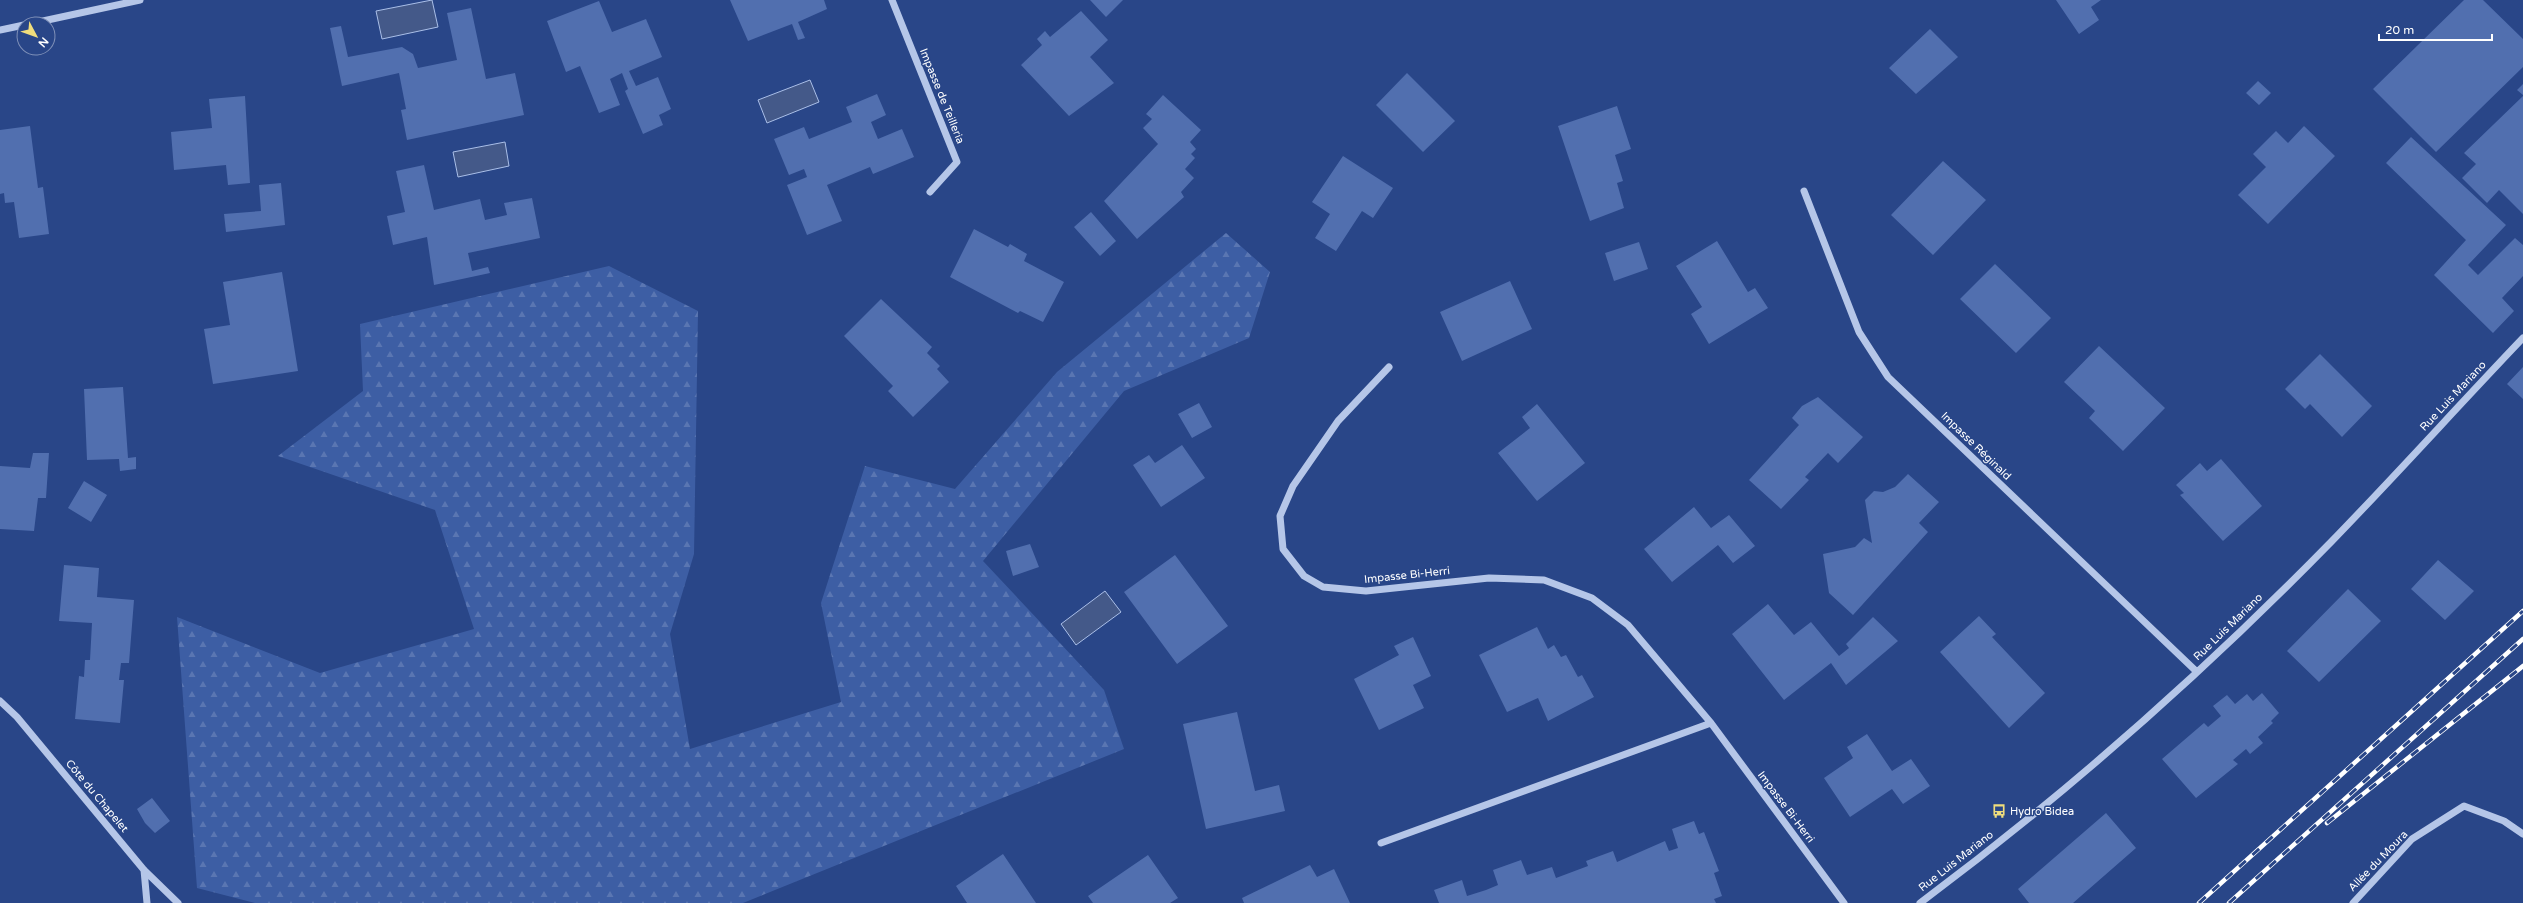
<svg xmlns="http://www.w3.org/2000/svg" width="2523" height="903" font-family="'Varela Round',sans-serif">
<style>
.forest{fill:url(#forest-firs)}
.water{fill:#445989;stroke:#aabfe8}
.building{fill:#516faf}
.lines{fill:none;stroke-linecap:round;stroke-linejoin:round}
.minor{stroke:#b5c6e8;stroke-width:7}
.rail-casing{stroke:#fff;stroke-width:4.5}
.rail{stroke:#294688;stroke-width:3;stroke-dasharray:9;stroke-linecap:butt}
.labels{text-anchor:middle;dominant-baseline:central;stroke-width:3;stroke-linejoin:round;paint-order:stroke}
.street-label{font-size:11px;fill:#fff;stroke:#294688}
.poi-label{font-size:11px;fill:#fff;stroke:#294688;text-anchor:start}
</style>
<defs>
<pattern id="forest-firs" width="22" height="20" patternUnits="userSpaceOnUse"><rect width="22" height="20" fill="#3d5ea4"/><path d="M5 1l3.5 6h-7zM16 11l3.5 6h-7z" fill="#5a76b2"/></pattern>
</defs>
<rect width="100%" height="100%" fill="#294688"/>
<!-- forest -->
<path class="forest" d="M1226,233L1270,272L1249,338L1124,391L983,561L1104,690L1124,749L743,903H255L197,888L177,617L320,673L474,629L435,510L278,456L363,391L360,324L609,266L698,311L694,554L670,634L690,749L841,702L821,603L865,466L955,489L1057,372Z"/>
<!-- water -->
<path class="water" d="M432,0L438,27L382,39L376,11Z
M810,80L819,102L767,123L758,100Z
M505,142L509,166L458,177L453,152Z
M1105,591L1121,612L1076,645L1061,624Z"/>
<!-- building -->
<path class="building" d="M730,0H824L827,9L798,22L805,38L798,40L792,24L748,41Z
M1090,0H1123L1106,17Z
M2056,0H2101L2091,7L2099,20L2079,34Z
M2464,0H2483L2523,39V67L2436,152L2373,89Z
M599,1L612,32L646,19L662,57L629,71L636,86L658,77L671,109L659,115L663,125L643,134L625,91L628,89L622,73L610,79L620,105L599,113L580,66L566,72L547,21Z
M471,8L486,79L515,73L524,115L407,140L401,110L406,109L399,73L342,86L330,28L341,26L348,57L402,47L413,54L418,68L457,60L447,13Z
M1081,11L1108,40L1090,57L1114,83L1069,116L1021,65L1042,45L1037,39L1045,31L1050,37Z
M1930,29L1958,57L1916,94L1889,68Z
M1407,73L1455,121L1423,152L1376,105Z
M2258,81L2271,93L2259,105L2246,93Z
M2523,84V95L2517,90Z
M877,94L886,115L871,122L878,139L902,129L914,157L873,174L870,167L827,185L842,221L807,235L787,185L807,177L804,169L789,175L774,139L804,127L809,139L852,122L846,107Z
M1163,95L1201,130L1190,142L1196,149L1191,154L1195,158L1185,169L1194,178L1181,192L1184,197L1137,239L1104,201L1158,144L1143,128L1152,119L1146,114Z
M245,96L250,183L228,185L226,165L174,170L171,132L212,128L209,99Z
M2523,96V214L2499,190L2487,203L2462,178L2476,164L2464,153Z
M1617,106L1631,149L1615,155L1623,181L1617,183L1624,208L1590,221L1558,126Z
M30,126L38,188L43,187L49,234L19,238L14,202L5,203L4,193L0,194V130Z
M2304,126L2335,156L2268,224L2238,195L2266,167L2253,154L2276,131L2288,143Z
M2411,137L2506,225L2468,265L2478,275L2515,238L2523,245V276L2502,298L2514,311L2493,333L2434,275L2466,240L2386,163Z
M1343,156L1393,188L1373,218L1362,211L1336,251L1315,238L1330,214L1312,202Z
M1943,161L1986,200L1933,255L1891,215Z
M424,165L434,210L480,199L485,220L507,215L504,203L532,198L540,238L468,253L472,271L488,267L490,273L434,285L427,237L393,245L387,216L405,212L396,171Z
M281,183L285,225L226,232L224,214L261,211L259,185Z
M1091,212L1116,241L1100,256L1074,227Z
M974,229L1008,247L1010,244L1027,254L1024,261L1064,282L1043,322L1020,311L1018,313L950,277Z
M1717,241L1748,292L1755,288L1768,308L1709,344L1691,314L1702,307L1676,266Z
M1639,242L1648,269L1614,281L1605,253Z
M1995,264L2051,318L2016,353L1960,299Z
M282,272L298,371L213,384L204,329L230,325L223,282Z
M1510,281L1532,329L1462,361L1440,312Z
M881,299L932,347L927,353L940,366L937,369L949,382L913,417L888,391L893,386L844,336Z
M2099,346L2165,408L2123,451L2089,418L2095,411L2064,382Z
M2320,354L2372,406L2342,437L2310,404L2305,409L2285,389Z
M2523,367V399L2507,384Z
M123,387L128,458L136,457V469L120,471L119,459L87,460L84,389Z
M1818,397L1863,437L1838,463L1828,453L1805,477L1809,480L1781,509L1749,480L1799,425L1792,418L1802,406Z
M1199,403L1212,427L1192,438L1178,414Z
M1537,404L1585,463L1537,501L1498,453L1530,428L1522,417Z
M1182,445L1205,478L1161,507L1133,465L1149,455L1155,463Z
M33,453H49L46,498H38L34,531L0,529V466L30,468Z
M2221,459L2262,506L2223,541L2180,495L2184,493L2176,485L2200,463L2207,471Z
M1908,474L1939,502L1919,523L1928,532L1853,615L1829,593L1823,554L1855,547L1864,538L1872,543L1865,500L1874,491L1883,492L1895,487Z
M84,481L107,495L91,522L68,508Z
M1694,507L1711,528L1729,515L1755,546L1733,563L1718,545L1672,582L1644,549Z
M1030,544L1039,567L1013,576L1006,551Z
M1175,555L1228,626L1177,664L1124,592Z
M2438,560L2474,591L2445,620L2411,589Z
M64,565L99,568L97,597L134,600L129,663H121L119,680H124L120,723L75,719L79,676L84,677L85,660H90L92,623L59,621Z
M2348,589L2381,621L2319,682L2287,651Z
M1768,604L1794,635L1811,622L1839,656L1849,648L1846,644L1873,617L1898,641L1846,685L1831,663L1784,700L1732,634Z
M1979,616L1996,634L1992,637L2045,693L2009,728L1940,652Z
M1537,627L1548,649L1554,645L1561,657L1566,655L1578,677L1582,675L1594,697L1548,721L1538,698L1507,712L1479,655Z
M1413,637L1431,676L1413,685L1424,708L1379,730L1354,679L1399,655L1394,646Z
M2262,693L2279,713L2271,721L2273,723L2258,737L2263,743L2250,754L2246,749L2233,760L2238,764L2196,798L2162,759L2204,723L2208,727L2221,716L2213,706L2227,695L2235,704L2247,694L2253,701Z
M1237,712L1255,791L1279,785L1285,811L1206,829L1183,724Z
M1867,734L1892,771L1911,759L1930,786L1903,804L1892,789L1850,817L1824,778L1853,758L1847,747Z
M152,798L170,821L155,833L145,823L137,809Z
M2106,813L2136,848L2073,903H2029L2018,889Z
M1694,821L1699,834L1704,832L1719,871L1714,873L1722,896L1714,899L1716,903H1439L1434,890L1462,880L1467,896L1486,890L1498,885L1493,870L1521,860L1527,875L1552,867L1556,878L1588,866L1586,861L1613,851L1617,862L1665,841L1669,851L1678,848L1672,829Z
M1003,854L1036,903H967L956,886Z
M1148,855L1178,898L1170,903H1093L1088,896Z
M1310,865L1317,877L1334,869L1350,903H1244L1242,898Z"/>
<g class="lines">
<!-- minor -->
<path class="minor" d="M892,0L957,162L930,192
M29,24L140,0
M0,30L24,25
M1804,191L1859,332L1888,377L2197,672
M1389,367L1338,421L1293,486L1280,516L1283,549L1304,576L1323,587L1366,591L1489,578L1544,580L1592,598L1628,625L1711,723L1844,903
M0,701L17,717L144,870L178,903
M1381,843L1711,723
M144,870L147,903
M1920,903C2066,794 2205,671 2332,541C2397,474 2459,405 2523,338
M2353,903L2412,839L2464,806L2504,821L2523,834"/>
<defs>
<path id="rail" d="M2327,823L2523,666
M2199,903L2523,611
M2229,903L2523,639"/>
</defs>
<!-- rail casing -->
<use href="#rail" class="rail-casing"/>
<!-- rail -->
<use href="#rail" class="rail"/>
</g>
<!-- icons -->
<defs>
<symbol id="bus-bare" viewBox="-9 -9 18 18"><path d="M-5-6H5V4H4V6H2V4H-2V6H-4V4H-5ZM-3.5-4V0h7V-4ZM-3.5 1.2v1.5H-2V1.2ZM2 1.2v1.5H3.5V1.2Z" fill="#f0dd7c" stroke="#294688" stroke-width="2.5" paint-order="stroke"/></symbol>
</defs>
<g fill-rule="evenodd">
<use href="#bus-bare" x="1989" y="801" width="20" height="20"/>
</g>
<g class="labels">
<!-- street labels -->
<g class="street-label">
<text transform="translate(942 96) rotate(68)">Impasse de Teilleria</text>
<text transform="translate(2453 396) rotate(-47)">Rue Luis Mariano</text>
<text transform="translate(1976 446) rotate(44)">Impasse Réginald</text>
<text transform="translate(1407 575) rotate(-6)">Impasse Bi-Herri</text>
<text transform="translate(2228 627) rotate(-44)">Rue Luis Mariano</text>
<text transform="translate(97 796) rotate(50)">Côte du Chapelet</text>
<text transform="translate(1786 807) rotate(53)">Impasse Bi-Herri</text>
<text transform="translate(1956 861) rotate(-38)">Rue Luis Mariano</text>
<text transform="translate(2378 861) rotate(-46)">Allée du Moura</text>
</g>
<!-- poi labels -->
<g class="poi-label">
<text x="2010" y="811">Hydro Bidea</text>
</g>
</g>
<!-- north arrow -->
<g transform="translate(36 36) rotate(131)"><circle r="19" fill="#294688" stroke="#7f90b8"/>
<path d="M0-3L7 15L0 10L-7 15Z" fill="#f0dd7c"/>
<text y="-6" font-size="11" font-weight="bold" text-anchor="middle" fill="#ffffff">N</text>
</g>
<!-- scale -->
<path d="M2379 34v6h113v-6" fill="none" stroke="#ffffff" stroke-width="2"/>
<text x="2385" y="34" font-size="12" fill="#ffffff" stroke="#294688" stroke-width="3" paint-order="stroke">20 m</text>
</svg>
